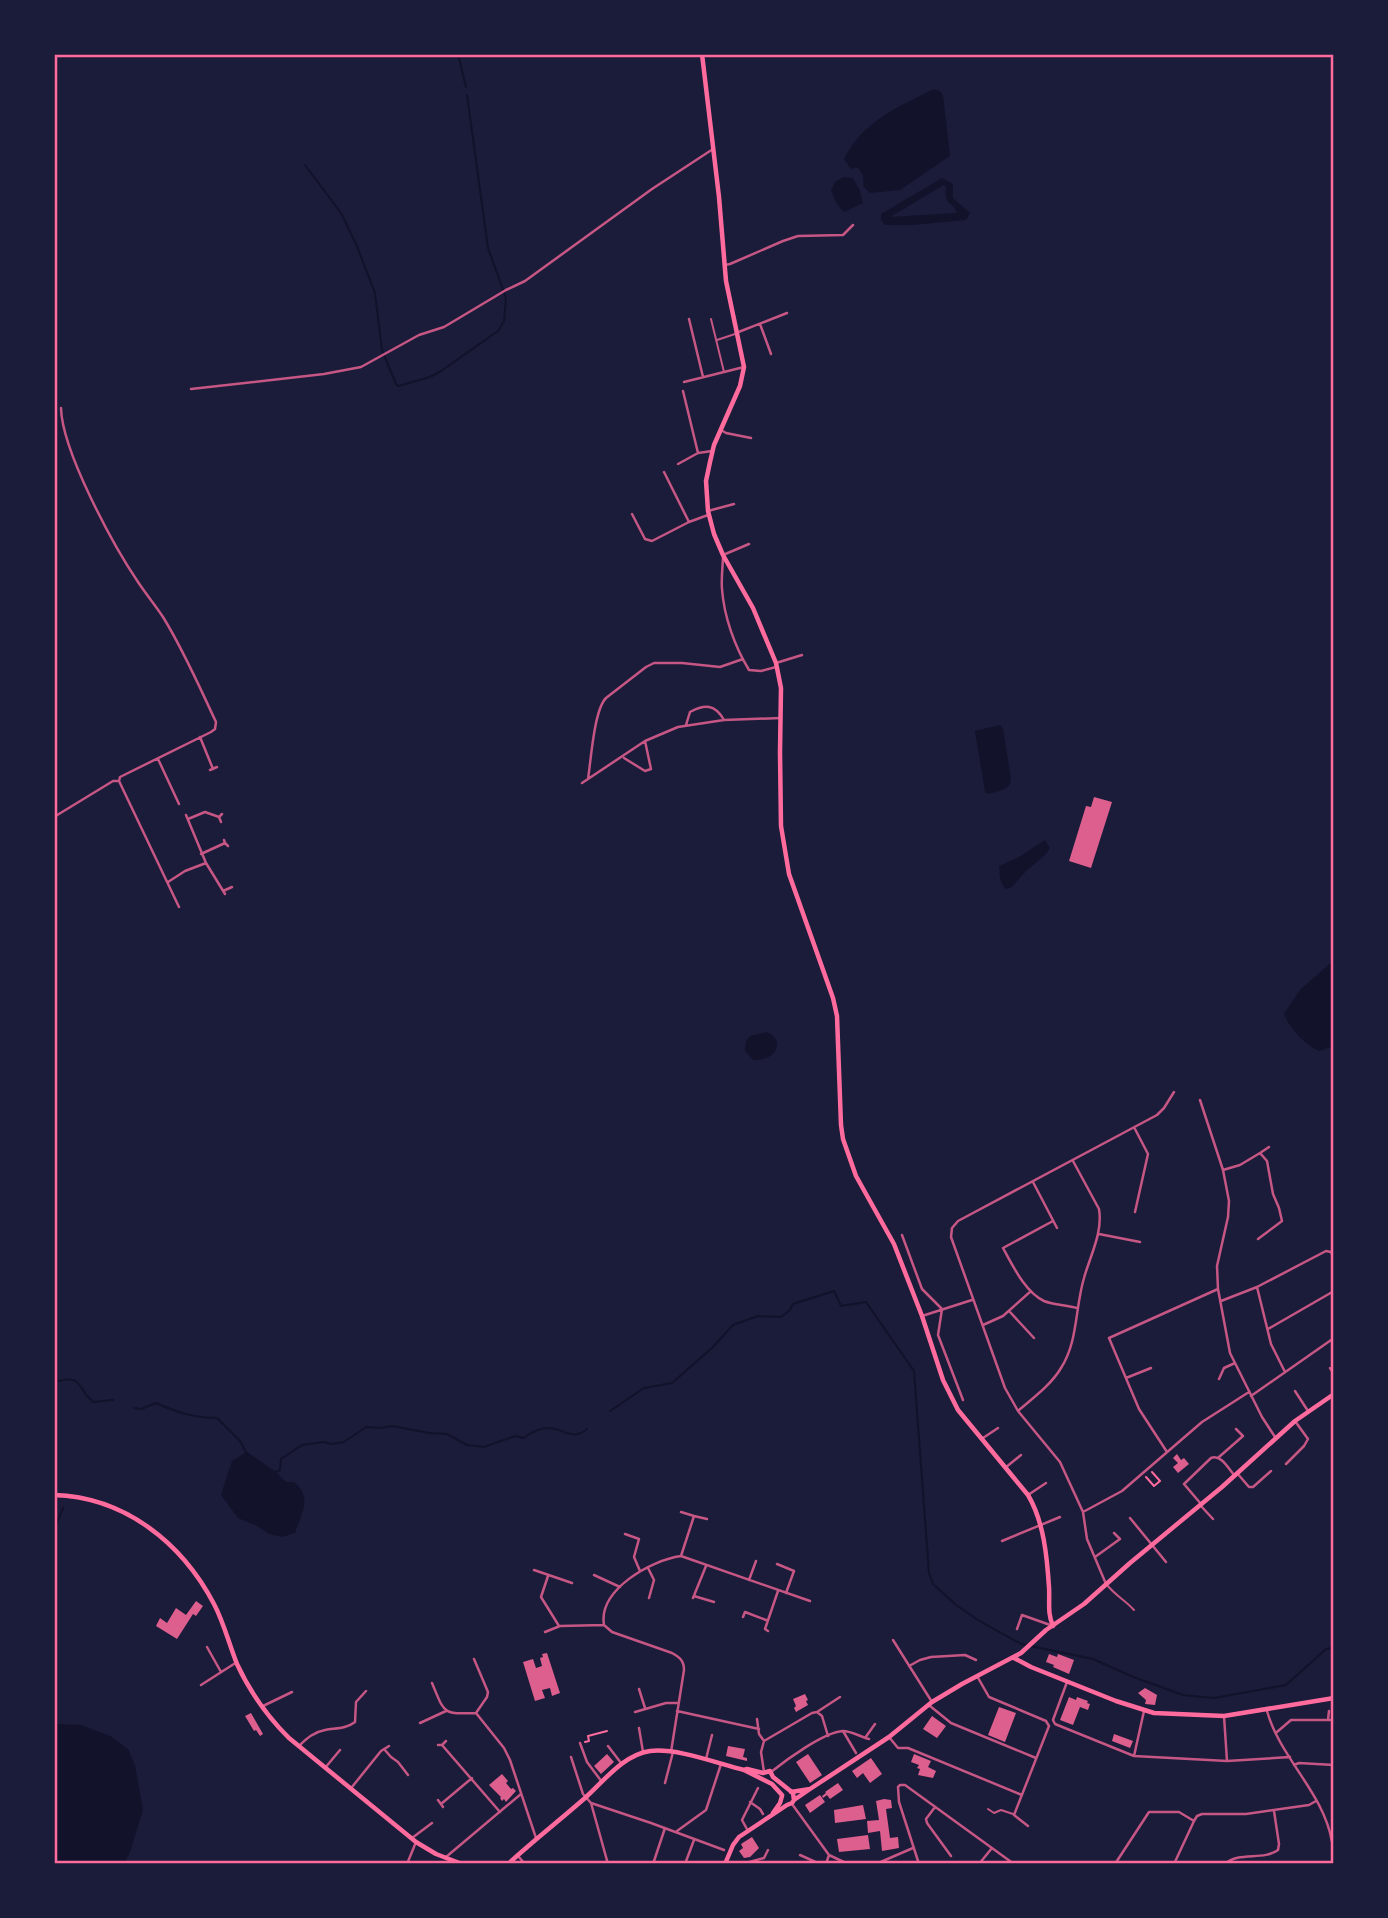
<svg xmlns="http://www.w3.org/2000/svg" width="1388" height="1918" font-family="'Space Grotesk',sans-serif">
<style>
.water{fill:#12122b;fill-rule:evenodd}
.lines{fill:none;stroke-linecap:round;stroke-linejoin:round}
.stream{stroke:#12122b;stroke-width:2}
.building{fill:#dd5f8e}
.path{stroke:#ff6b9d;stroke-width:2}
.service{stroke:#c65784;stroke-width:2}
.pedestrian{stroke:#c65784;stroke-width:2}
.minor{stroke:#c65784;stroke-width:2.5}
.secondary{stroke:#ff6b9d;stroke-width:4.5}
.primary{stroke:#ff6b9d;stroke-width:4.5}
.neatline{fill:none;stroke:#ff6b9d;stroke-width:2.5}
</style>
<rect width="100%" height="100%" fill="#1b1b3a"/>
<!-- water -->
<path class="water" d="M934,89L940,91L943,95L950,156L900,190L870,193L863,186C864,179 863,172 857,167L851,169L844,159C863,121 898,107 934,89Z
M843,177L853,178L860,191L863,203L844,212L837,204L831,191L835,182Z
M942,178L953,184V198L970,213L966,220L912,225H885L881,220V214ZM944,185L946,187C944,207 952,200 957,213L890,217Z
M1000,725L1003,729L1011,779C1010,791 998,791 988,794L985,792L975,731Z
M1045,840L1050,848L1045,855L1026,871L1012,887L1005,889L1000,879L999,866L1019,857Z
M1334,960V1046L1319,1051C1303,1043 1291,1030 1284,1014L1300,990Z
M767,1032C788,1042 773,1062 753,1060L745,1051L746,1041L750,1036Z
M247,1452L276,1472L286,1482H294C313,1497 301,1514 295,1533L282,1537L269,1534L257,1526L238,1518L221,1495L232,1461Z
M54,1724L81,1725L110,1736L128,1749L135,1765L143,1810L130,1852L124,1864H54Z"/>
<g class="lines">
<!-- stream -->
<path class="stream" d="M458,54L466,87
M305,165L341,213L356,244L375,293L382,350L396,384L398,386L430,377L441,371L498,331L504,321L506,298L488,248L467,95
M54,1382C84,1374 75,1386 93,1402L113,1400
M134,1408L141,1409L156,1403C176,1412 194,1418 217,1418L240,1441L247,1454
M610,1411L644,1388L672,1383L712,1348L733,1325L758,1316L781,1317L790,1310L793,1304L834,1291L841,1306L866,1302L914,1371L929,1573L933,1584L956,1605L978,1620L1021,1644L1093,1659L1131,1676L1183,1695L1214,1698L1286,1685L1326,1649L1334,1648
M276,1472L280,1470L281,1459L302,1445L323,1442L332,1444L344,1442L366,1427L380,1428L392,1426L429,1433L447,1434L467,1445L484,1447L515,1436L524,1438C532,1431 544,1426 555,1429C569,1433 575,1439 587,1429
M54,1530L63,1508"/>
</g>
<!-- building -->
<path class="building" d="M1094,797L1112,802L1091,868L1069,861L1086,806L1091,807Z
M1177,1454L1181,1460L1184,1458L1189,1464L1178,1473L1173,1467L1178,1463L1173,1458Z
M196,1601L203,1606L196,1616L193,1614L177,1639L156,1626L160,1618L167,1623L176,1608L186,1615Z
M547,1653L560,1693L552,1696L550,1688L542,1690L545,1698L535,1701L523,1662L533,1659L536,1668L542,1666L540,1658L543,1657L542,1654Z
M1049,1654L1057,1657L1058,1654L1074,1660L1069,1674L1053,1667L1054,1665L1046,1662Z
M1145,1688L1157,1695L1155,1705L1145,1704L1146,1700L1138,1693Z
M805,1694L808,1700L806,1701L808,1705L796,1712L794,1708L796,1706L793,1699Z
M1069,1697L1076,1700L1077,1697L1088,1701L1087,1703L1090,1704L1088,1710L1080,1707L1073,1725L1060,1720Z
M999,1707L1016,1713L1005,1742L988,1735Z
M251,1713L263,1734L260,1736L256,1730L254,1731L245,1716Z
M932,1716L946,1726L937,1738L923,1729Z
M1114,1734L1133,1741L1130,1748L1112,1741Z
M728,1746L745,1749L743,1757L747,1758V1761L726,1756Z
M607,1754L614,1762L601,1774L594,1766Z
M808,1754L822,1775L810,1783L796,1762Z
M914,1754L931,1761L928,1767L936,1771L933,1778L918,1775L920,1769L917,1768L919,1765L911,1762Z
M871,1758L882,1774L870,1783L863,1773L857,1778L852,1771Z
M502,1774L508,1781L506,1783L511,1789L513,1788L516,1791L506,1802L504,1799L502,1801L500,1798L501,1797L489,1785Z
M838,1783L843,1790L830,1799L827,1795L823,1798L822,1796L826,1793L825,1792Z
M820,1795L825,1802L810,1813L805,1805Z
M884,1799L891,1800L892,1808L886,1809L890,1838L898,1837L899,1848L882,1851L880,1831L868,1833L867,1821L879,1820L876,1801Z
M863,1805L866,1819L835,1823L834,1810Z
M868,1835L870,1849L839,1852L837,1839Z
M752,1837L759,1848L750,1857L744,1858L739,1851L743,1848L741,1844Z"/>
<g class="lines">
<!-- path -->
<path class="path" d="M1146,1477L1154,1486L1160,1481L1152,1472
M585,1742L589,1741L588,1736L607,1731"/>
<!-- service -->
<path class="service" d="M711,319L724,372
M717,340L735,334
M1107,1585C1116,1596 1125,1600 1134,1610"/>
<!-- pedestrian -->
<path class="pedestrian" d="M988,1809L994,1813L1001,1810L1013,1814"/>
<!-- minor -->
<path class="minor" d="M725,265L730,264L783,241L798,236L843,235L853,225
M689,319L703,377
M760,324L771,354
M736,333L787,313
M684,382L744,367
M191,389L324,374L361,367L419,335L444,327L506,290L525,281L652,189L713,149
M683,391L698,453
M721,430L726,433L751,438
M678,464L698,453L712,451
M664,472L689,522
M708,511L734,504
M632,514L645,539L652,541L689,522L708,515
M749,544L723,555C723,566 721,578 722,589C724,617 735,647 749,670L761,671L776,667
M776,663L802,655
M686,725L690,712C705,704 715,704 724,720
M200,737L213,769
M624,758L645,771L651,769L645,741
M158,759L179,804
M210,770L217,767
M588,779C591,760 594,710 606,698L646,667L654,663H682L720,667L743,659
M119,781L179,907
M582,783L645,741L678,727L724,720L781,718
M186,815L206,863L225,894
M54,817L113,781H119L120,777L211,732L215,729L216,722C199,686 184,651 163,617C155,605 146,594 138,582C113,545 62,451 61,408
M188,819L205,812L219,817
M221,822L219,817L222,814
M224,840L225,843L228,846
M201,854L225,843
M168,882L185,871L206,863
M223,891L232,887
M1200,1100L1223,1170L1229,1201L1228,1217L1217,1266L1218,1289L1230,1353L1262,1417L1275,1437
M1135,1129L1148,1154L1135,1212
M1260,1153L1269,1147
M1223,1170L1240,1165L1260,1153L1267,1161L1273,1194L1279,1208L1282,1221L1258,1239
M1033,1182L1057,1228
M1053,1221L1003,1248C1013,1266 1025,1292 1044,1301C1054,1305 1067,1305 1077,1308
M1099,1234L1140,1242
M902,1235L922,1289L942,1309L938,1335L963,1400
M1257,1287L1271,1344L1285,1372
M1221,1301L1257,1287L1326,1251L1331,1252L1334,1259
M1010,1312L1034,1338
M922,1316L972,1300
M983,1325L1003,1316L1031,1291
M1268,1329L1334,1291
M1330,1368L1334,1374
M1126,1378L1151,1368
M1219,1379L1224,1368L1235,1363
M1295,1391L1308,1411
M1251,1396L1334,1338
M1018,1411C1033,1398 1051,1385 1061,1368C1078,1342 1075,1308 1084,1278C1090,1256 1103,1233 1099,1209L1073,1161
M983,1438L998,1428
M1167,1452L1139,1409L1109,1338L1218,1289
M1219,1457L1243,1436L1236,1429
M1286,1464L1304,1446L1308,1439L1295,1421
M1005,1468L1021,1455
M1237,1473L1249,1487H1253L1271,1471
M1028,1495L1046,1483
M1201,1504L1184,1484L1211,1458C1221,1454 1228,1468 1234,1475
M1201,1506L1213,1519
M681,1512L694,1516
M1083,1512L1122,1491L1202,1422L1249,1392
M1130,1518L1166,1562
M625,1534L639,1539L634,1557L640,1571
M1002,1541L1060,1517
M681,1556L694,1516L707,1519
M1095,1557L1120,1539L1114,1533
M777,1564L794,1571L786,1593
M648,1568L654,1580L649,1598
M534,1570L572,1583
M594,1575L620,1587
M548,1576L541,1597L559,1626
M749,1580L756,1561
M1106,1584L1087,1539L1083,1512L1060,1462L1018,1411L1005,1388L951,1237L952,1228L958,1221L1157,1115L1164,1108L1174,1092
M694,1596L714,1602
M693,1598L706,1566
M743,1617L745,1612L766,1620
M1017,1629L1022,1615L1053,1626
M768,1631L765,1629L778,1591
M545,1632L560,1626L604,1625
M893,1640L932,1702
M207,1647L221,1672
M474,1659L488,1692L487,1697L476,1713
M909,1666L920,1660L931,1657L965,1655L976,1660
M977,1676L989,1697L1046,1721L1049,1726L1014,1815L1028,1826
M1067,1682L1053,1720L1055,1724L1134,1756L1227,1761L1290,1757
M432,1683C445,1714 442,1714 476,1713
M201,1685L237,1662
M639,1689L645,1708
M263,1706L292,1692
M930,1706L951,1723L1036,1758
M677,1711L759,1729
M1267,1711C1280,1758 1324,1793 1332,1842
M1329,1711L1328,1720H1334
M635,1712L666,1703H678
M817,1712L822,1716L828,1736
M476,1713L504,1748L510,1760L536,1838
M1224,1716L1227,1761
M757,1719L759,1734L764,1741L761,1752L764,1772
M420,1723L446,1711
M639,1728L643,1752
M843,1731L856,1753
M1277,1732L1291,1720H1328
M889,1737L898,1748H908L1022,1795
M865,1738L875,1724
M764,1741L812,1713L817,1712L840,1697
M580,1743L587,1762L602,1782
M438,1745H442L446,1741
M442,1745L500,1812
M299,1746C307,1738 314,1732 325,1730C336,1728 346,1729 355,1722L356,1702L366,1691
M608,1746L621,1763
M384,1749L391,1757L398,1762L408,1775
M671,1752L684,1670C684,1660 679,1657 672,1653L612,1632L604,1625C598,1590 651,1560 681,1556L810,1601
M1134,1756L1144,1711
M571,1757L583,1794L591,1803L608,1864
M706,1759L712,1735
M1294,1765L1299,1763L1334,1765
M325,1768L340,1750
M771,1772C786,1760 824,1732 843,1731C851,1731 861,1737 869,1739
M665,1783L673,1752
M352,1787L381,1751L389,1746
M438,1800L443,1807
M750,1802L760,1809L763,1814
M591,1803L651,1823L724,1850
M441,1804L472,1778
M792,1804L829,1855L848,1864
M935,1807L926,1819L927,1823L951,1856
M677,1831L706,1810L721,1764
M748,1831L742,1820L758,1788
M412,1838L432,1823
M800,1855L820,1864
M518,1856L525,1864
M446,1857L521,1794
M1105,1863L1106,1864
M407,1864L416,1842
M653,1864L665,1828
M685,1864L694,1840
M742,1864L764,1858L768,1850
M826,1864L829,1855
M876,1864L913,1848
M909,1864L919,1863
M919,1864L899,1802L898,1787L900,1785H905L1014,1864
M979,1864L992,1848
M1115,1864L1149,1812H1179L1194,1821
M1174,1864L1194,1821L1197,1816L1202,1814H1246L1309,1805L1316,1801
M1225,1864C1239,1851 1263,1861 1278,1850L1279,1844L1274,1811"/>
<!-- secondary -->
<path class="secondary" d="M702,54L719,197L726,281L744,367L740,386L714,445L710,462L706,481L708,511L714,534L723,555L753,608L776,663L781,688L780,752L781,826L789,874L833,998L837,1016L841,1125L843,1139L856,1176L894,1244L922,1316L943,1380L958,1410L1028,1495C1044,1522 1047,1557 1049,1587C1050,1601 1047,1613 1053,1626"/>
<!-- primary -->
<path class="primary" d="M54,1495C125,1497 182,1543 214,1604C224,1623 229,1644 237,1664C250,1692 268,1717 289,1738L416,1842L436,1854L462,1864
M1014,1658L1031,1667L1116,1701L1154,1713L1224,1716L1334,1698
M744,1770L772,1784L782,1795
M791,1792L810,1789
M773,1813L780,1803L782,1796
M508,1864C533,1841 560,1820 585,1798C604,1781 623,1755 650,1751C678,1748 716,1763 744,1770L747,1769L763,1773L770,1771L773,1777L793,1793L794,1800
M725,1864L733,1845L739,1837L787,1805L792,1803L794,1800L810,1789L889,1737L932,1702L962,1684L1021,1653L1046,1630L1084,1604L1130,1563L1222,1487L1295,1421L1334,1394"/>
</g>
<!-- border -->
<rect width="1388" height="1918" fill="none" stroke="#1b1b3a" stroke-width="112"/>
<rect x="56" y="56" width="1276" height="1806" class="neatline"/>
</svg>
